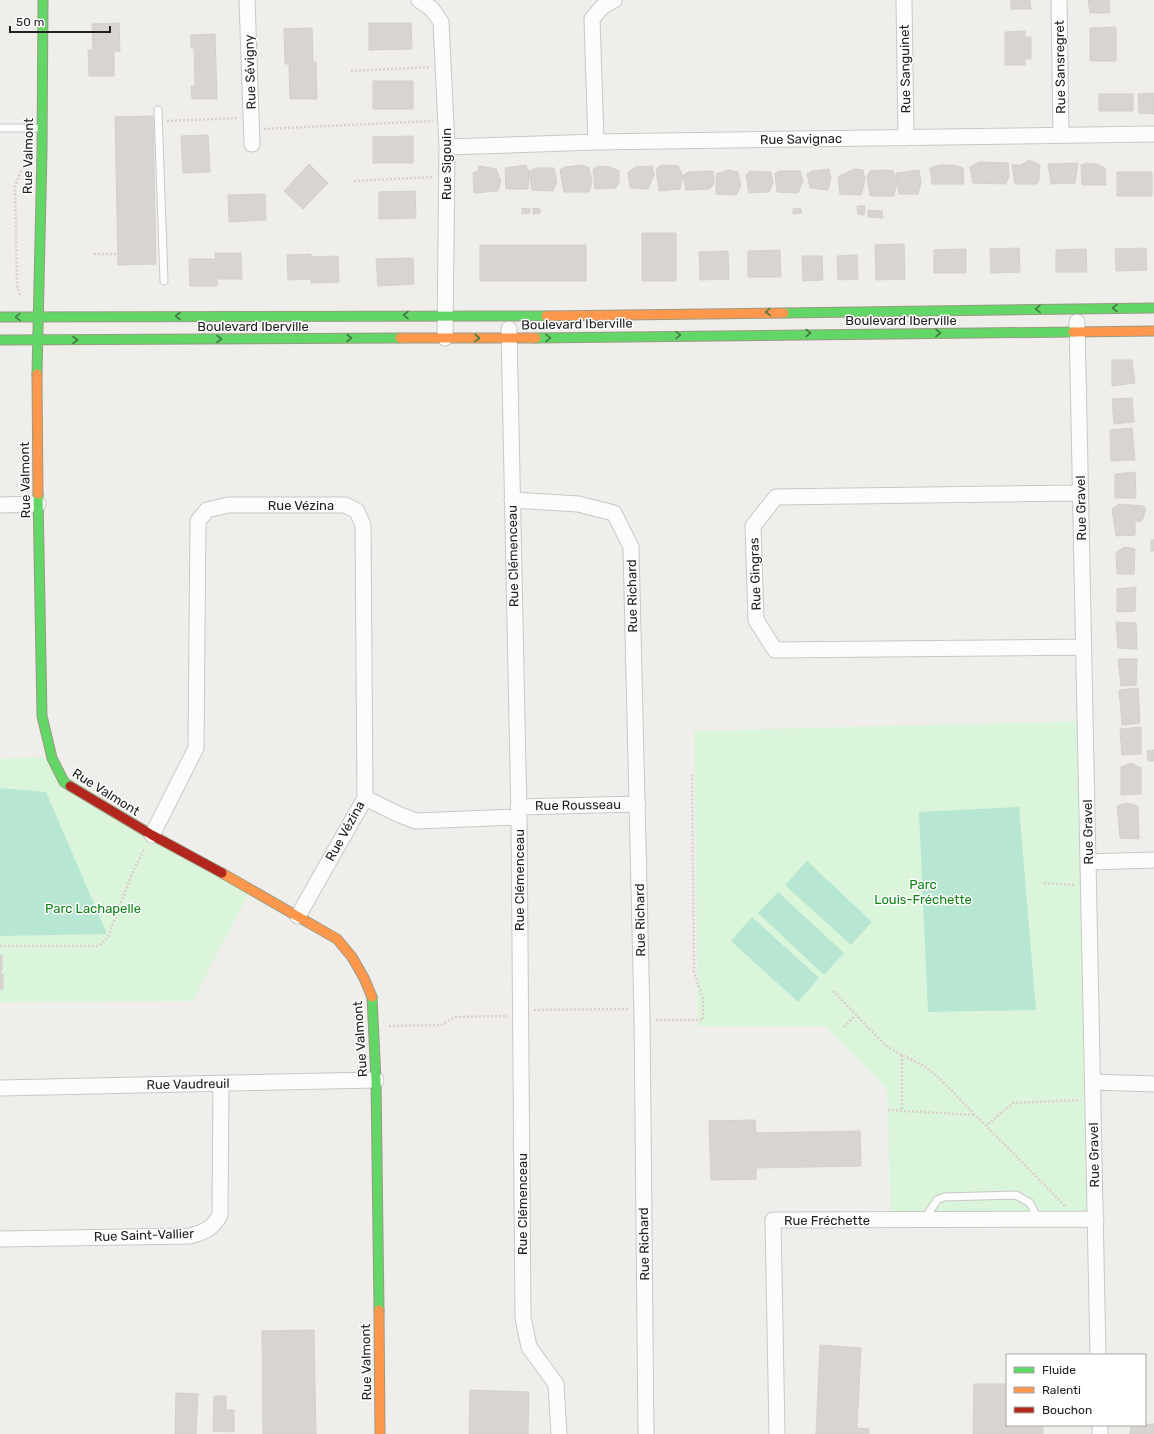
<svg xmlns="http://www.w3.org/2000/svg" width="1154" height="1434" font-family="Rubik,sans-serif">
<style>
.park{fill:#daf5da}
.pitch{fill:#b7e6d2}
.building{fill:#d7d4d2;stroke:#d3d0cc}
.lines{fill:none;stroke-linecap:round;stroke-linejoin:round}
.lane-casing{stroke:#c9c8c7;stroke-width:9}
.street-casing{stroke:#c9c8c7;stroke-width:17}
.fast-casing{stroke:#999a82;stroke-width:11}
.slow-casing{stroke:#999a82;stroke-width:11}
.jam-casing{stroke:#999a82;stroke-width:11}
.path{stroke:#dccecd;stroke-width:2.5;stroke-dasharray:2 2;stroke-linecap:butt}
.lane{stroke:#fdfcfc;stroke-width:7}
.street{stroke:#fdfcfc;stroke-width:15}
.fast{stroke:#63d668;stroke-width:9}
.slow{stroke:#ff974d;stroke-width:9}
.jam{stroke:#b3261e;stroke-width:9}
.oneway{stroke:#427c45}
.labels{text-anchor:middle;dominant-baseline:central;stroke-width:3;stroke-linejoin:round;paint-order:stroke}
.street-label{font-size:13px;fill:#222;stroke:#fff}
.park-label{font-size:13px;fill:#0c8416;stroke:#fff}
</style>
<rect width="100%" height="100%" fill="#f0eeeb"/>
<!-- park -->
<path class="park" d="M1086,721L1096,1219L891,1221L887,1090L825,1026H698L694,731Z
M49,757L55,770L251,889L193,1001L0,1002V759Z"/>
<!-- pitch -->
<path class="pitch" d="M0,788L46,792L107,934L0,936Z
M1019,807L1036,1010L928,1012L919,812Z
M807,861L872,922L851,945L785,885Z
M778,892L844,953L824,975L758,913Z
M752,917L819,978L798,1002L731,941Z"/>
<!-- building -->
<path class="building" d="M1011,0H1030L1031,9H1011Z
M1088,0H1109L1110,13H1090Z
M119,23L120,51H114V76H89L88,50H93L92,24Z
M369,23H411L412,49L369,50Z
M1116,27V61H1090V28Z
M312,28L313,62H316L317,99H290L289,64H285L284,29Z
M1025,31V37H1031V59H1025V65H1005V32Z
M215,34L217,99H192L191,86H195L194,48H191V35Z
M373,81H413V109H373Z
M1154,93V114L1139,113L1138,94Z
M1099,94H1133V111H1099Z
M153,116L156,264L118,265L115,117Z
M208,135L210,172L183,173L181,136Z
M413,136V163H373V137Z
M1029,160L1040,165L1039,180L1037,184H1015L1012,165H1021Z
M979,162L1008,163L1009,176L1006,184L973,183L970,167Z
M1078,163L1075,183L1051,184L1048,164Z
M1086,163L1097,164L1105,168L1106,185H1082L1081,165Z
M309,164L328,183L303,209L284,191Z
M526,165L529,172L528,189H506L505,168Z
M583,165L589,168L592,181L589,192H564L560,170L565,167Z
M662,165L678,166L683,176L680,189L659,191L656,169Z
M940,165H953L963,168L964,184H932L930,168Z
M479,166L496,169L501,181L498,191L474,193L473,173L478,171Z
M598,166L610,167L619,171V183L616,188L595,189L593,170Z
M652,166L654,175L648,189L630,188L628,172L636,167Z
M535,168H554L557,182L553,191L532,190L529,172Z
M829,169L831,178L828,190L810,188L807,174L812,171Z
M854,169L863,170L865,180L861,195L840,194L838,177Z
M728,170L738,172L741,186L736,195L716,194V174Z
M882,170L893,171L897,182L894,196H870L867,176L870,171Z
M919,170L921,182L918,194H899L896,173Z
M713,171L714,183L710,189L686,190L683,176L688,172Z
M750,171L771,172L773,183L769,192L749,193L746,175Z
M778,171H800L803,181L798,193L777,192L775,174Z
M1117,172H1152V196H1117Z
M415,191L416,218L379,219V192Z
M265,194L266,220L229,222L228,195Z
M857,206H865L864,215L858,214Z
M522,208L530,209V213L522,214Z
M533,208L540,209V213L533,214Z
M800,208L802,213L793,214V209Z
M868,210L882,211L883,218L868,217Z
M642,233H676V281H642Z
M904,244L905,279L876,280L875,245Z
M480,245H586V281H480Z
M1019,248L1020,272L991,273L990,249Z
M1146,248L1147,270L1116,271L1115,249Z
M966,249V273H934V250Z
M1086,249L1087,272H1056V250Z
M780,250L781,277H748V251Z
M728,251L729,279L700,280L699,252Z
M215,253H241L242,279H217V286H190L189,259H216Z
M311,254V257L338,256L339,282L311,283V279L288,280L287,255Z
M857,255L858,279L838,280L837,256Z
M802,256H822L823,280L803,281Z
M413,258L414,284L378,286L376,259Z
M1112,360H1132L1135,383L1112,386Z
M1132,398L1134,422L1114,424L1112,399Z
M1132,428L1135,460L1111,461L1110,430Z
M1135,472L1136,498H1115V474Z
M1119,504L1143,506L1146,509L1142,521L1135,522V535L1116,536L1112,509Z
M1151,540H1154V551H1151Z
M1125,547L1135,549L1134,574H1117L1116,552Z
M1136,587L1135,611L1117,612V589Z
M1116,622L1136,623L1137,649L1118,648Z
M1118,659H1137L1136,685L1121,686Z
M1138,688L1140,723L1122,725L1119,690Z
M1141,727V754L1122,755L1120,729Z
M1154,750V761H1148L1147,751Z
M1131,763L1141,768V794L1121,795V767Z
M1127,803L1138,806L1139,839L1120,838L1117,806Z
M0,955H2V970H1V974H3V989H0Z
M755,1120L756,1133L860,1131L861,1166L756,1168V1179L711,1180L709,1121Z
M314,1330L316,1434H263L262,1331Z
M820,1345L861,1348L857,1428L869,1429V1434H816Z
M974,1384H1007V1425H1043V1434H973Z
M470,1390L529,1392L528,1434H469Z
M176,1393L198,1394L196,1434H175Z
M214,1396H226V1410H234V1432L213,1431Z
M1154,1424V1434H1130L1131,1425Z"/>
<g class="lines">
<defs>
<path id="lane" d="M158,110L164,281
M0,128H41
M924,1220L937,1200L944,1197L1016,1195L1030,1203L1038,1219"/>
<path id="street" d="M247,0L252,144
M419,0L432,9L441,22L447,147L445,338
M904,0L906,138
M1059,0L1061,135
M596,142L592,19L602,7L614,0
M447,147L596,142L1154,134
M1077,322L1098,1355
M509,329L519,817L523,1318L529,1347L556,1384L559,1434
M1081,493L776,497L753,526L756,620L775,650L1084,647
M512,500L578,504L614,513L631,547L642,1015L646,1434
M0,505L38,504
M365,798L400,815L416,821L519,817
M518,807L638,804
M152,835L196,748L198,521L207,510L228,505H345L357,511L363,525L365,798L298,916
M1088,862L1154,860
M1093,1082L1154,1084
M0,1088L376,1080
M0,1239L190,1236C205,1232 213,1228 220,1215L221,1084
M1100,1425V1434
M777,1434L773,1220L1096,1219"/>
<path id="fast" d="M784,313L1154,308
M0,317L546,316
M536,338L1073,332
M0,340L400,338
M37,374L42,151L43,0
M38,494L42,716L52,758L64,782L70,786
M372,997L376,1080L379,1310"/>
<path id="slow" d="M546,316L784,313
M1073,332L1154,331
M400,338H536
M37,374L38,494
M222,873L337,939L352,957L364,978L372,997
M379,1310L380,1434"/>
<path id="jam" d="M70,786L152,835L222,873"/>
</defs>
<!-- lane casing -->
<use href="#lane" class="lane-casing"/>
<!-- street casing -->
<use href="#street" class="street-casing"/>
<!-- fast casing -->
<use href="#fast" class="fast-casing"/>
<!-- slow casing -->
<use href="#slow" class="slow-casing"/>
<!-- jam casing -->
<use href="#jam" class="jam-casing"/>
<!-- path -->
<path class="path" d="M351,71L431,67
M167,121L238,118
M264,129L433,121
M354,181L433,177
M94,254H118
M20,295L17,285L15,187L19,175L25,164
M1044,883L1076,885
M0,946H99L108,937L133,871L144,850
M833,991L885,1045L902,1055L924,1066L939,1078L1065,1206
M534,1010L629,1009
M656,1020H703V999L694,972L692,774
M389,1026L441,1025L455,1017L508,1016
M844,1027L856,1015
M902,1055V1111
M888,1110L975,1115
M988,1124L1013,1103L1081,1100"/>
<!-- lane -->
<use href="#lane" class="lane"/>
<!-- street -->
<use href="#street" class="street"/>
<!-- fast -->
<use href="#fast" class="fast"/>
<!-- slow -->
<use href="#slow" class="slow"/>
<!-- jam -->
<use href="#jam" class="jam"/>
</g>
<!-- one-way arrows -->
<defs><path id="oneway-chevron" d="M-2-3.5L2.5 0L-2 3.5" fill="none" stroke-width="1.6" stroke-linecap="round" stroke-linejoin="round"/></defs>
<g class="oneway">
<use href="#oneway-chevron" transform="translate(1115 308) rotate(-180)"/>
<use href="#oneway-chevron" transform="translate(1038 309) rotate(179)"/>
<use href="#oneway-chevron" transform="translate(768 312) rotate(179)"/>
<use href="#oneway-chevron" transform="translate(406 315) rotate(180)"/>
<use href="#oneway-chevron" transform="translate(178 316) rotate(180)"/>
<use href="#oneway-chevron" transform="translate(18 317) rotate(179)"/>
<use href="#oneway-chevron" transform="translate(808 333)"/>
<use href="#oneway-chevron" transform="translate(938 333)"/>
<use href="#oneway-chevron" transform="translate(678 335) rotate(-1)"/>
<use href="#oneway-chevron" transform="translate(349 338)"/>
<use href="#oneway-chevron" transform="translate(477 338) rotate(1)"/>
<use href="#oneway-chevron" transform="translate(548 338) rotate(-1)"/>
<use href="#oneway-chevron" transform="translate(219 339)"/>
<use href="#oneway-chevron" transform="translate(75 340)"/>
</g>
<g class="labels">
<!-- street labels -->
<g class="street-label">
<text transform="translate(1060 67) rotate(-91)">Rue Sansregret</text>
<text transform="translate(905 69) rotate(-91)">Rue Sanguinet</text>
<text transform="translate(250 72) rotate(-92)">Rue Sévigny</text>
<text transform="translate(801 139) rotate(-1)">Rue Savignac</text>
<text transform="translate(28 156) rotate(-89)">Rue Valmont</text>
<text transform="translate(446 164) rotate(-90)">Rue Sigouin</text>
<text x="901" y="320">Boulevard Iberville</text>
<text transform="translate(577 324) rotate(-1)">Boulevard Iberville</text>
<text x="253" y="326">Boulevard Iberville</text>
<text transform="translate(25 480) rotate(-91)">Rue Valmont</text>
<text x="301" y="505">Rue Vézina</text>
<text transform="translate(1081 508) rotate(-91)">Rue Gravel</text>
<text transform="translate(513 556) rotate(-91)">Rue Clémenceau</text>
<text transform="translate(755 574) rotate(-92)">Rue Gingras</text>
<text transform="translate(632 596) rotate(-91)">Rue Richard</text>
<text transform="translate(106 792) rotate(32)">Rue Valmont</text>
<text transform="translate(578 805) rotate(-1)">Rue Rousseau</text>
<text transform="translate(345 831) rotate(-61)">Rue Vézina</text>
<text transform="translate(1088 832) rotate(-91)">Rue Gravel</text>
<text transform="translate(519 880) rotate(-90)">Rue Clémenceau</text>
<text transform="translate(640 920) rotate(-91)">Rue Richard</text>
<text transform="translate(360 1039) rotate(-94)">Rue Valmont</text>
<text transform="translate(188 1084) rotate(-1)">Rue Vaudreuil</text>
<text transform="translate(1094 1155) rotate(-91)">Rue Gravel</text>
<text transform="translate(522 1204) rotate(-90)">Rue Clémenceau</text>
<text x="827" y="1220">Rue Fréchette</text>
<text transform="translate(144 1235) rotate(-2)">Rue Saint-Vallier</text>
<text transform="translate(644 1244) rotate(-91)">Rue Richard</text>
<text transform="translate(366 1362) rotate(-91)">Rue Valmont</text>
</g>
<!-- park labels -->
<g class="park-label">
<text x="923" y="884">Parc<tspan x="923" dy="15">Louis-Fréchette</tspan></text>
<text x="93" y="908">Parc Lachapelle</text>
</g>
</g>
<!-- legend -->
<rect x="1006" y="1354" width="140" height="72" fill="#ffffff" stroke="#a7a7a7"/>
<rect x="1014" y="1367" width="20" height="6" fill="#63d668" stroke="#a7a7a7"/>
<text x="1042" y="1374" font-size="12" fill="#222222">Fluide</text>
<rect x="1014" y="1387" width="20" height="6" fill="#ff974d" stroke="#a7a7a7"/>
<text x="1042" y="1394" font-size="12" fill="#222222">Ralenti</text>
<rect x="1014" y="1407" width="20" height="6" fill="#b3261e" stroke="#a7a7a7"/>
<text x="1042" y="1414" font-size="12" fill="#222222">Bouchon</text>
<!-- scale -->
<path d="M10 26v6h100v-6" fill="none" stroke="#222222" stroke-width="2"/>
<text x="16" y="26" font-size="12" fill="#222222" stroke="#ffffff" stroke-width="3" paint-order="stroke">50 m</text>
</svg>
